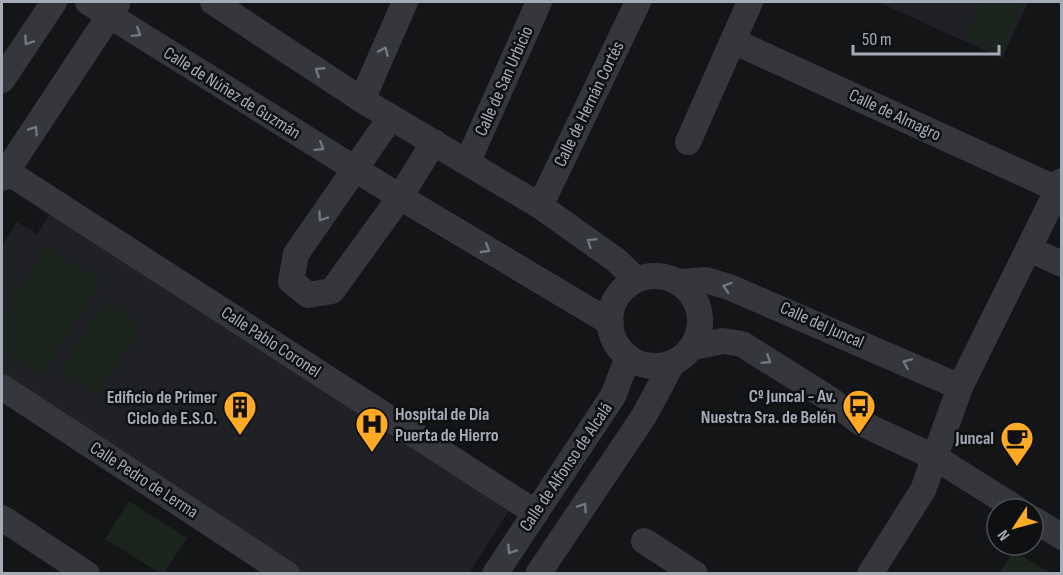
<svg xmlns="http://www.w3.org/2000/svg" width="1063" height="575" font-family="'Sofia Sans Condensed',sans-serif">
<style>
.built{fill:#202124}
.green{fill:#1c251d}
.lines{fill:none;stroke-linecap:round;stroke-linejoin:round}
.minor{stroke:#35373c;stroke-width:26}
.oneway{stroke:#737780}
.labels{text-anchor:middle;dominant-baseline:central;stroke-width:5;stroke-linejoin:round;paint-order:stroke}
.street-label{font-size:18px;fill:#a5acb8;stroke:#0f1012}
.poi-label{font-size:18px;font-weight:bold;fill:#a5acb8;stroke:#0f1012;text-anchor:end}
</style>
<rect width="100%" height="100%" fill="#141517"/>
<!-- built -->
<path class="built" d="M878,2H1028L1002,58Z
M53,209L512,506L469,573H294L2,382V246L17,222L37,234Z"/>
<!-- green -->
<path class="green" d="M984,2H1024L1000,53L967,38Z
M46,247L101,281L42,376L2,350V319Z
M105,301L142,325L98,394L61,371Z
M129,501L187,538L164,573H160L105,539Z
M1014,551L1050,573H999Z"/>
<g class="lines">
<!-- minor -->
<path class="minor" d="M88,2L400,197L611,323
M213,2L362,100L540,206L616,260L636,279
M733,41L1057,189
M2,80L54,2
M362,100L405,2
M391,117L296,254L291,281L308,295L332,291L400,197L434,142
M688,142L750,2
M468,161L539,2
M6,171L536,513
M2,178L117,4
M540,206L638,2
M1029,249L1062,264
M610 321a45 45 0 1 1 90 0a45 45 0 1 1-90 0Z
M680,282L706,280L729,287L960,387
M693,347L723,341L742,344L831,400L861,423L936,458L1017,509
M2,387L287,574
M2,518L87,574
M1033,519L1062,537
M644,541L695,574
M495,574L613,396L628,357
M538,574L644,416L673,362
M870,574L923,490L960,387L1062,181"/>
</g>
<!-- one-way arrows -->
<defs><path id="oneway-chevron" d="M-2-3.5L2.5 0L-2 3.5" fill="none" stroke-width="1.6" stroke-linecap="round" stroke-linejoin="round" transform="scale(1.5)"/></defs>
<g class="oneway">
<use href="#oneway-chevron" transform="translate(137 33) rotate(32)"/>
<use href="#oneway-chevron" transform="translate(28 41) rotate(124)"/>
<use href="#oneway-chevron" transform="translate(384 51) rotate(-66)"/>
<use href="#oneway-chevron" transform="translate(319 71) rotate(-147)"/>
<use href="#oneway-chevron" transform="translate(34 130) rotate(-56)"/>
<use href="#oneway-chevron" transform="translate(320 147) rotate(32)"/>
<use href="#oneway-chevron" transform="translate(322 217) rotate(125)"/>
<use href="#oneway-chevron" transform="translate(591 242) rotate(-145)"/>
<use href="#oneway-chevron" transform="translate(486 249) rotate(31)"/>
<use href="#oneway-chevron" transform="translate(727 287) rotate(-162)"/>
<use href="#oneway-chevron" transform="translate(767 360) rotate(32)"/>
<use href="#oneway-chevron" transform="translate(907 363) rotate(-156)"/>
<use href="#oneway-chevron" transform="translate(583 507) rotate(-56)"/>
<use href="#oneway-chevron" transform="translate(511 550) rotate(124)"/>
</g>
<!-- icons -->
<defs>
<symbol id="bus-pin" viewBox="-11 -11 22 30"><path d="M0 17L-7.5 6A9.5 9.5 0 1 1 7.5 6Z" fill="#feaa25" stroke="#0f1012"/><path d="M-5-6H5V4H4V6H2V4H-2V6H-4V4H-5ZM-3.5-4V0h7V-4ZM-3.5 1.2v1.5H-2V1.2ZM2 1.2v1.5H3.5V1.2Z" fill="#111"/></symbol>
<symbol id="building-pin" viewBox="-11 -11 22 30"><path d="M0 17L-7.5 6A9.5 9.5 0 1 1 7.5 6Z" fill="#feaa25" stroke="#0f1012"/><path d="M-4-6H4V6H1V3H-1V6H-4ZM-2.5-4.3h1.7v1.8h-1.7ZM.8-4.3h1.7v1.8H.8ZM-2.5-1h1.7V.8h-1.7ZM.8-1h1.7V.8H.8Z" fill="#111"/></symbol>
<symbol id="hospital-pin" viewBox="-11 -11 22 30"><path d="M0 17L-7.5 6A9.5 9.5 0 1 1 7.5 6Z" fill="#feaa25" stroke="#0f1012"/><path d="M-5-5h3v3.5h4V-5h3V5h-3V1.5h-4V5h-3Z" fill="#111"/></symbol>
<symbol id="cafe-pin" viewBox="-11 -11 22 30"><path d="M0 17L-7.5 6A9.5 9.5 0 1 1 7.5 6Z" fill="#feaa25" stroke="#0f1012"/><path d="M-5.5-4.5H6V0H3Q3 3.5 0 3.5H-2.5Q-5.5 3.5-5.5 0ZM3-3.2v2h1.7v-2ZM-6 4.5H4V6H-6Z" fill="#111"/></symbol>
</defs>
<g fill-rule="evenodd">
<use href="#bus-pin" x="840" y="387" width="38" height="52"/>
<use href="#building-pin" x="221" y="388" width="38" height="52"/>
<use href="#hospital-pin" x="353" y="405" width="38" height="52"/>
<use href="#cafe-pin" x="998" y="419" width="38" height="52"/>
</g>
<g class="labels">
<!-- street labels -->
<g class="street-label">
<text transform="translate(504 81) rotate(-66)">Calle de San Urbicio</text>
<text transform="translate(232 93) rotate(32)">Calle de Núñez de Guzmán</text>
<text transform="translate(589 104) rotate(-64)">Calle de Hernán Cortés</text>
<text transform="translate(895 115) rotate(25)">Calle de Almagro</text>
<text transform="translate(822 325) rotate(24)">Calle del Juncal</text>
<text transform="translate(271 342) rotate(33)">Calle Pablo Coronel</text>
<text transform="translate(566 467) rotate(-56)">Calle de Alfonso de Alcalá</text>
<text transform="translate(144 480) rotate(33)">Calle Pedro de Lerma</text>
</g>
<!-- poi labels -->
<g class="poi-label">
<text x="836" y="396">Cº Juncal - Av.<tspan x="836" dy="21">Nuestra Sra. de Belén</tspan></text>
<text x="217" y="397">Edificio de Primer<tspan x="217" dy="21">Ciclo de E.S.O.</tspan></text>
<text x="395" y="414" text-anchor="start">Hospital de Día<tspan x="395" dy="21">Puerta de Hierro</tspan></text>
<text x="994" y="438">Juncal</text>
</g>
</g>
<!-- border -->
<rect width="1063" height="575" fill="none" stroke="#a5acb8" stroke-width="6"/>
<!-- north arrow -->
<g transform="translate(1015 527) rotate(234)"><circle r="28" fill="#0f1012" stroke="#4b4e54" stroke-width="1.5"/>
<path d="M0-4.5L10 22L0 15L-10 22Z" fill="#feaa25"/>
<text y="-9" font-size="16" font-weight="bold" text-anchor="middle" fill="#a5acb8">N</text>
</g>
<!-- scale -->
<path d="M853 45v9h146v-9" fill="none" stroke="#a5acb8" stroke-width="3"/>
<text x="862" y="45" font-size="18" fill="#a5acb8" stroke="#0f1012" stroke-width="4.5" paint-order="stroke">50 m</text>
</svg>
